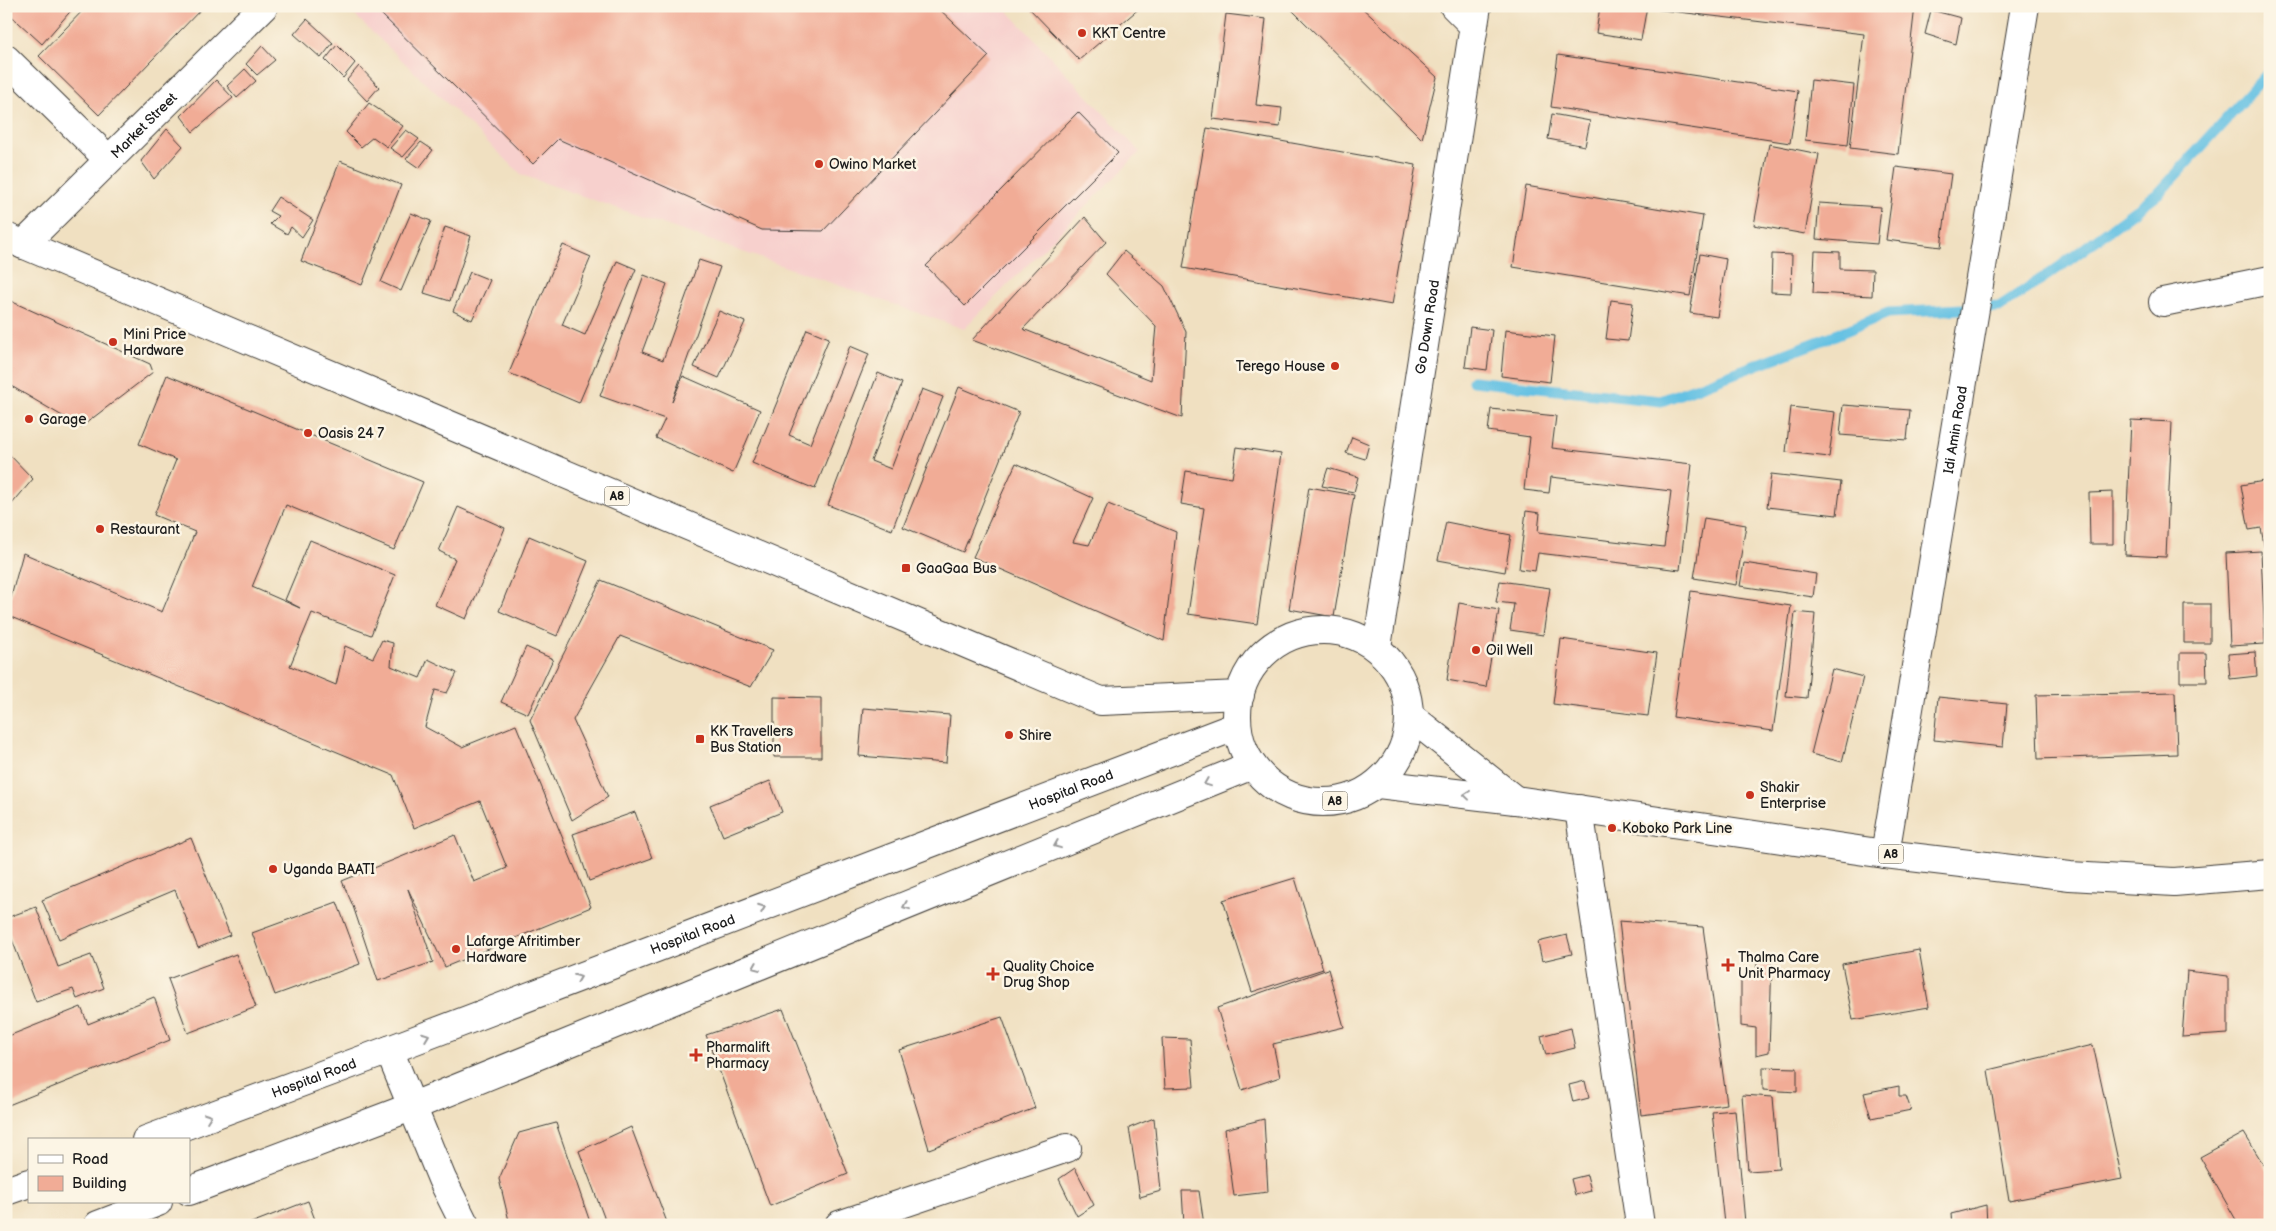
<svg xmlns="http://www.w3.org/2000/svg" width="2276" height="1231" font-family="'Balsamiq Sans',sans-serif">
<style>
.built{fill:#f7d0cd}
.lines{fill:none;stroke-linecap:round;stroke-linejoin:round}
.stream{stroke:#65c1e3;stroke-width:11}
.building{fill:#f1ac96}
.minor-casing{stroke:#3c3935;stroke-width:30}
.major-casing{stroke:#3c3935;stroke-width:30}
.minor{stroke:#fff;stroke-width:28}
.major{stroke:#fff;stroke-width:28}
.oneway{stroke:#999}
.poi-dot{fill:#c8321e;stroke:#fcf5e5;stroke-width:2}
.labels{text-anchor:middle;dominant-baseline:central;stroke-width:5;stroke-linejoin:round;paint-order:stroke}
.shield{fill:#fcf5e5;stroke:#5f5d58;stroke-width:1}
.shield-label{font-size:12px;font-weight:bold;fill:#1c1c1c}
.poi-label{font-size:14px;fill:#1c1c1c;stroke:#fcf5e5;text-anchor:start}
.street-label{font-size:14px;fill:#1c1c1c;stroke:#fcf5e5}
</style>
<rect width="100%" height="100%" fill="#fcf5e5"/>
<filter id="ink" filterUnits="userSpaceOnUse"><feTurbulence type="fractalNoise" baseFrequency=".02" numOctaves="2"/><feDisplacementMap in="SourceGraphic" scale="10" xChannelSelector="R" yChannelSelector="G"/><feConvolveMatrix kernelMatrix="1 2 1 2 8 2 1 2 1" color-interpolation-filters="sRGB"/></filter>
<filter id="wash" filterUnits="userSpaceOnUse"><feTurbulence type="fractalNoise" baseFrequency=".0096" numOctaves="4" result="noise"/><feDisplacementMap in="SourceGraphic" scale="20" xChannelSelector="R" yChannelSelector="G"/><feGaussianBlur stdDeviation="1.12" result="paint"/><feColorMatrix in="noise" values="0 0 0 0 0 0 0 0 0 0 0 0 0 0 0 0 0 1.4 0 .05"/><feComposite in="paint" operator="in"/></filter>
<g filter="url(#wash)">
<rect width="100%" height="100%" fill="#f0e0c1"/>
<!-- built -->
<path class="built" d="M345,6H1003L1140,152L964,329L522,175Z"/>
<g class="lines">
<!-- stream -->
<path class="stream" d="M1473,381L1661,401L1833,336L1888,313L1999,307L2061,266L2160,192L2270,71"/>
</g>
<g id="blocks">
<!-- building -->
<path class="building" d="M6,6H75L42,44L6,11Z
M87,6H204L99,115L39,56Z
M373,6H936L989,56L823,231L762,230L558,139L533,164Z
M1027,6H1142L1079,60Z
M1288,6H1360L1437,77L1422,139Z
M1600,6H1647L1641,40L1596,33Z
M1653,6H1915L1898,154L1850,148L1864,34L1653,9Z
M1931,10L1961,18L1956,44L1925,34Z
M1226,14L1266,19L1256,105L1282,108L1280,127L1213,119Z
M307,19L333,43L321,58L294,34Z
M337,45L355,63L343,78L325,60Z
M262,46L275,60L257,75L246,64Z
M1558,55L1798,91L1790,143L1551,107Z
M359,66L379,87L367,101L347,80Z
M245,69L256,81L237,98L227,86Z
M216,80L233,98L193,132L181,116Z
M1811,80L1854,85L1848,145L1805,140Z
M369,103L403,126L387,147L373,137L361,147L346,132Z
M1078,112L1118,153L965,306L926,266Z
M1552,114L1590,121L1585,146L1548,139Z
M1207,128L1416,165L1392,305L1183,268Z
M167,129L183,146L154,179L141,161Z
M406,130L419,139L403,157L390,148Z
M421,142L433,150L419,168L406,159Z
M1769,144L1819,154L1805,234L1754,225Z
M340,161L401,185L362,285L301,261Z
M1896,167L1951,174L1941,247L1886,240Z
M1526,186L1703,216L1690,296L1513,267Z
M278,197L313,220L302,237L291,227L287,234L270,224L278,216L269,211Z
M1819,203L1881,207L1877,244L1816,239Z
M411,213L431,221L401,291L381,282Z
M1085,217L1106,242L1023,329L1151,380L1156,326L1106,274L1124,251L1164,286L1186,332L1182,418L972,340Z
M445,227L471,236L450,301L424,293Z
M563,245L591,257L562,325L585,335L617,261L636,269L579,403L509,373Z
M1815,251L1840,252V269L1873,270L1872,296L1813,293Z
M1700,254L1726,259L1717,317L1690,313Z
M1772,254L1792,255L1791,293L1771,292Z
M699,260L720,267L672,402L683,376L760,410L733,473L656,438L665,419L600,396L644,275L667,284L642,352L663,360Z
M470,272L490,280L472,320L453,311Z
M6,299L150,364L153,372L81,427L6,383Z
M1611,300L1633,303L1628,341L1606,339Z
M719,311L745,322L719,378L694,367Z
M1470,327L1492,330L1487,370L1465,367Z
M807,329L829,338L789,435L810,444L850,346L869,354L815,489L752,463Z
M1505,330L1555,336L1550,382L1501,376Z
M878,373L902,383L871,461L891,469L922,389L943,397L892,530L828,505Z
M167,375L423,482L394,550L286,505L252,587L300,608L285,600L310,540L395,575L371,635L312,613L290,666L336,685L345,646L373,658L382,640L393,643L391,666L420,678L428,659L457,673L447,693L435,690L425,727L462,747L516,725L591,907L445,967L408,889L433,962L378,981L353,906L342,881L455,835L474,882L507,868L480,801L414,828L393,775L6,615L23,553L162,612L195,532L154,515L176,460L139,444Z
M959,387L1019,412L963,552L903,527Z
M1843,405L1910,410L1907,440L1840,435Z
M1791,407L1835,412L1829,457L1786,452Z
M1491,409L1556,416L1552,448L1692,464L1680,570L1538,553L1535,571L1519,569L1526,511L1540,513L1538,532L1664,547L1671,491L1551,477L1549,493L1524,490L1530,437L1488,431Z
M2131,420L2172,422L2166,557L2125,555Z
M1352,437L1369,444L1365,459L1346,453Z
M1237,447L1281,454L1257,624L1188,614L1204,508L1181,504L1186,471L1232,478Z
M6,451L33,479L6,511Z
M1016,463L1093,498L1073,542L1089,545L1108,504L1176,532L1164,641L973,557Z
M1328,468L1358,477L1354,492L1322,486Z
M1771,474L1841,482L1837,515L1767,507Z
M2270,480V573H2269L2261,528L2249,530L2241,485Z
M1309,487L1354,495L1334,617L1289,609Z
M2113,492V544H2090L2089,493Z
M458,507L505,528L466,619L435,605L455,559L439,551Z
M1704,518L1746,525L1736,585L1694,578Z
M1446,522L1511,535L1505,572L1438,560Z
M529,536L588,561L557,636L499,611Z
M2261,551L2265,644L2230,646L2226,553Z
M1744,563L1816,574L1813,597L1740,586Z
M601,580L773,650L751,687L620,636L573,720L608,797L572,820L530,720Z
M1500,581L1550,588L1543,635L1510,630L1514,604L1496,602Z
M1691,591L1791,606L1773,731L1673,717Z
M1459,603L1499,610L1486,687L1447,680Z
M2184,604H2210V643H2184Z
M1795,612L1815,614L1807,698L1786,696Z
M1561,639L1657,653L1648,716L1553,704Z
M526,647L553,659L528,714L501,702Z
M2255,652L2257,676L2230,679L2228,654Z
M2180,653H2206L2207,682H2180Z
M1832,669L1863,677L1842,762L1811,754Z
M2175,692L2177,754L2038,759L2036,695Z
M774,697L821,698V757H774Z
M1938,697L2007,704L2003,747L1934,740Z
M863,708L950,715L946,763L859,756Z
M770,781L782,812L723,836L710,805Z
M635,812L652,858L589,881L573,834Z
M191,838L230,935L198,948L175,890L59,939L42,900Z
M1295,878L1323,969L1252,992L1223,900Z
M337,902L360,964L275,995L252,933Z
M36,907L58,967L91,955L104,988L77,999L73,989L36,1002L6,924V918Z
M1619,921L1703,927L1727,1104L1641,1115Z
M1567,935L1572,954L1542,961L1538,942Z
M1919,950L1929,1007L1853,1020L1842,964Z
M236,954L256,1007L188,1033L168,979Z
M1758,958L1772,959L1769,1052L1756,1055V1028L1741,1026V975L1755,977Z
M1328,969L1344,1027L1273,1044L1280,1077L1242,1090L1217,1008Z
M2187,971L2228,976V1034L2182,1037Z
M154,997L170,1040L6,1106V1037L81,1007L88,1024Z
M783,1009L848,1174L770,1206L706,1035Z
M1002,1017L1035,1108L929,1149L899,1050Z
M1571,1028L1575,1048L1546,1055L1541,1036Z
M1162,1038L1190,1039L1194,1087L1165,1088Z
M2093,1045L2122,1179L2009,1201L1988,1070Z
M1763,1067L1797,1068V1092L1763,1090Z
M1585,1081L1589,1098L1573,1102L1569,1085Z
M1899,1086V1096H1906L1911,1110L1871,1118L1864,1093Z
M1742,1095L1773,1097L1779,1169L1748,1171Z
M1735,1110L1745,1223L1724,1224L1712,1112Z
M1154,1118L1161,1191L1140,1197L1129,1128Z
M1264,1119L1268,1192L1234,1196L1225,1129Z
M556,1123L591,1225H510L499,1179L519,1133Z
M631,1127L668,1225H607L579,1151Z
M2244,1133L2270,1175V1225H2239L2200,1157Z
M1075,1168L1094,1205L1077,1216L1059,1179Z
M1587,1175L1591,1191L1575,1195L1571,1179Z
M1182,1191H1199L1204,1225H1184Z
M308,1201L317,1225H246Z
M1986,1205L1987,1225H1952L1951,1214Z"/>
</g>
</g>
<g filter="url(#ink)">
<use href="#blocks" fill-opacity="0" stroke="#3c3935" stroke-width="1"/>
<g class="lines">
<defs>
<g id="minor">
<path d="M1454,6L1473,25"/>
<path d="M6,59L108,159"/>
<path id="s1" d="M23,245L264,6"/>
<path d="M2163,302L2270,280"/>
<path d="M1579,809L1640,1225"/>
<path id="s2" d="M1885,854L2025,6"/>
<path d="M389,1050L442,1179L465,1225"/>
<path d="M839,1225L1067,1148"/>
</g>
<g id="major">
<path d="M6,237L1101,701L1240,695"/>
<circle cx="1323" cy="716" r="86"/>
<path id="s3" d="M1377,647L1477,6"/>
<path d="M1410,716L1515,800"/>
<path d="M1378,784L1515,800L1885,854L2070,876L2174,882L2270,874"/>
<path id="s4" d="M146,1140L389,1050L1237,726"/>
<path d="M6,1191L29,1183"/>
<path d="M189,1191L411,1107L1252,765"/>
<path d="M98,1225L158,1202"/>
</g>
</defs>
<!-- minor casing -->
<use href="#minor" class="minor-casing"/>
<!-- major casing -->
<use href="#major" class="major-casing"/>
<!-- minor -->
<use href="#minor" class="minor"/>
<!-- major -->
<use href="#major" class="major"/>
</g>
<!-- one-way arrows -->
<defs><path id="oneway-chevron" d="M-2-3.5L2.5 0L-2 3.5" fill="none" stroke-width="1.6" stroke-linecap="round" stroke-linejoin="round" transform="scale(1.25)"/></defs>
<g class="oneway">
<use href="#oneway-chevron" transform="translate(1207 783) rotate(158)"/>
<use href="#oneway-chevron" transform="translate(1467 795) rotate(-174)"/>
<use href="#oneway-chevron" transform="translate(1057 845) rotate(158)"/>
<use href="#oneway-chevron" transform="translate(906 906) rotate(158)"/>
<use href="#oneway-chevron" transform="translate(762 908) rotate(-21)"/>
<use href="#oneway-chevron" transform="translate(756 967) rotate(158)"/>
<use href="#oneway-chevron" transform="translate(578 978) rotate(-21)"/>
<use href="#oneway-chevron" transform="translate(426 1036) rotate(-21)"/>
<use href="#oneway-chevron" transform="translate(208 1117) rotate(-20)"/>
</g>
</g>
<!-- markers -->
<g class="poi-dot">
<circle cx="1082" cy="33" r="5"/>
<circle cx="819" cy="164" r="5"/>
<circle cx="113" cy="342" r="5"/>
<circle cx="1335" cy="366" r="5"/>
<circle cx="29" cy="419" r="5"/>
<circle cx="308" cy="433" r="5"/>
<circle cx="100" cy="529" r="5"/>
<rect x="901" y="563" width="10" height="10" rx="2.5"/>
<circle cx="1476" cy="650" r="5"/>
<circle cx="1009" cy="735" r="5"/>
<rect x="695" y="734" width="10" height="10" rx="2.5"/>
<circle cx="1750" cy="795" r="5"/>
<circle cx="1612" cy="828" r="5"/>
<circle cx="273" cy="869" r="5"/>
<circle cx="456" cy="949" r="5"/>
<path d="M1725.5 957.5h5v5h5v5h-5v5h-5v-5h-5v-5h5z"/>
<path d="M990.5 966.5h5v5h5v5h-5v5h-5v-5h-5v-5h5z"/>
<path d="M693.5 1047.5h5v5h5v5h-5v5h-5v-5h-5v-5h5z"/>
</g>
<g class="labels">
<!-- shield labels -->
<g class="shield">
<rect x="604.5" y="486.5" width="25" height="19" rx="4"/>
<rect x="1322.5" y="791.5" width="25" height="19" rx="4"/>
<rect x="1878.5" y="844.5" width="25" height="19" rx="4"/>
</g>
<g class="shield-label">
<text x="617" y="496">A8</text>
<text x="1335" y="801">A8</text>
<text x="1891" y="854">A8</text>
</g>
<!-- poi labels -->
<g class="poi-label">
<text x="1092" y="33">KKT Centre</text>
<text x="829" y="164">Owino Market</text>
<text x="123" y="334">Mini Price<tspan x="123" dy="16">Hardware</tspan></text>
<text x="1325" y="366" text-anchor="end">Terego House</text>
<text x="39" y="419">Garage</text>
<text x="318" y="433">Oasis 24 7</text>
<text x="110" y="529">Restaurant</text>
<text x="916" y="568">GaaGaa Bus</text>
<text x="1486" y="650">Oil Well</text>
<text x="710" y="731">KK Travellers<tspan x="710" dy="16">Bus Station</tspan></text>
<text x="1019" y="735">Shire</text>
<text x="1760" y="787">Shakir<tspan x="1760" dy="16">Enterprise</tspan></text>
<text x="1622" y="828">Koboko Park Line</text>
<text x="283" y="869">Uganda BAATI</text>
<text x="466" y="941">Lafarge Afritimber<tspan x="466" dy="16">Hardware</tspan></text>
<text x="1738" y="957">Thalma Care<tspan x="1738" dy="16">Unit Pharmacy</tspan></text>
<text x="1003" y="966">Quality Choice<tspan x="1003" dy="16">Drug Shop</tspan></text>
<text x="706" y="1047">Pharmalift<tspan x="706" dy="16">Pharmacy</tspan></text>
</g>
<!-- street labels -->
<g class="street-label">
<text stroke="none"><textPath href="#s1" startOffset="170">Market Street</textPath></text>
<text stroke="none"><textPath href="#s3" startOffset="324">Go Down Road</textPath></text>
<text stroke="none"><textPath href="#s2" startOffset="430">Idi Amin Road</textPath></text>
<text stroke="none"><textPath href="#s4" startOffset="989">Hospital Road</textPath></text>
<text stroke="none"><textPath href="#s4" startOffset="584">Hospital Road</textPath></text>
<text stroke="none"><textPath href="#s4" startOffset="179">Hospital Road</textPath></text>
</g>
</g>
<!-- margin -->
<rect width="2276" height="1231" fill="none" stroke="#fcf5e5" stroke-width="25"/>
<!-- legend -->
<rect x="28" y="1138" width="162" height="65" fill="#fcf5e5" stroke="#a29e95"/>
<rect x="38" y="1155" width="25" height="8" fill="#ffffff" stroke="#a29e95"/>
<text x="72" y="1164" font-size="15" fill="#1c1c1c">Road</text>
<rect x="38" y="1176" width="25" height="15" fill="#f1ac96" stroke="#a29e95"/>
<text x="72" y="1188" font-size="15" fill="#1c1c1c">Building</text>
</svg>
